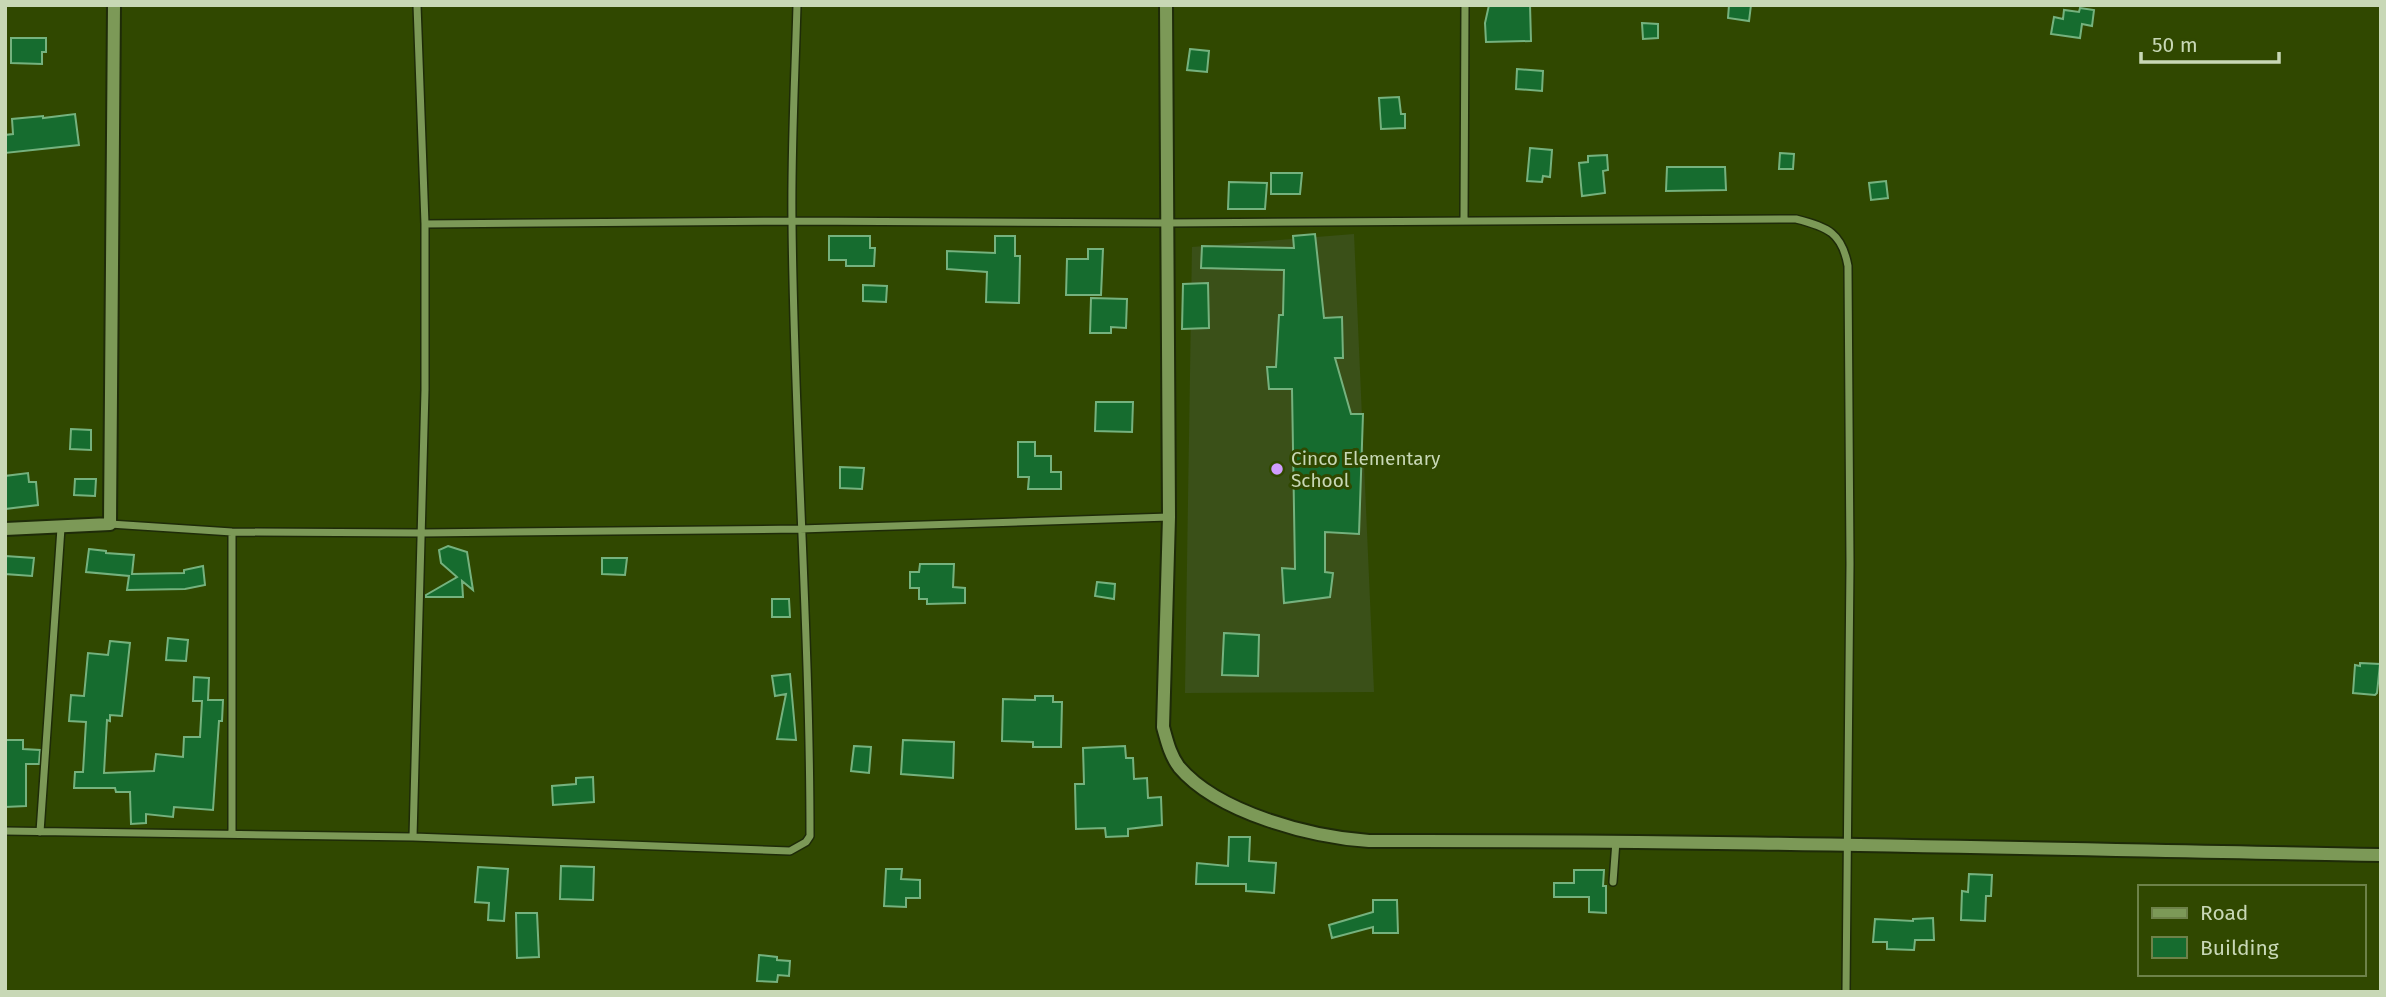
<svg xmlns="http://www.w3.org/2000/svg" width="2386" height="997" font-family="'Fira Sans',sans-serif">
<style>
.built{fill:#3a5018}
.building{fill:#166c2f;stroke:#75b27e;stroke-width:2}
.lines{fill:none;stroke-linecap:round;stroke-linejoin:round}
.minor-casing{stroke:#1e2b08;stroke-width:10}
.tertiary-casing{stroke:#1e2b08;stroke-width:16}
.minor{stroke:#7c9957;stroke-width:7}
.tertiary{stroke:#7c9957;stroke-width:12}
.poi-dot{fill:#d19dfe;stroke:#304800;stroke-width:2.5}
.labels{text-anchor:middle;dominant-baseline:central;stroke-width:6;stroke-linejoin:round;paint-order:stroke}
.poi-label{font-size:19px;fill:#c8d8b6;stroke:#304800;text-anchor:start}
</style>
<rect width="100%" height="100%" fill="#304800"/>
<!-- built -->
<path class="built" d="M1354,234L1374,692L1185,693L1192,247Z"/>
<!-- building -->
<path class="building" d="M1489,5H1530L1531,41L1486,42L1485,23Z
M1729,5H1751L1749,21L1728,18Z
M2080,8L2094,10L2092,26L2082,24L2080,38L2051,34L2054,17L2063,19L2064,10L2079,12Z
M1642,23L1658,24V38L1643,39Z
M11,38H46V52H42V64L11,63Z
M1190,49L1209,51L1207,72L1187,70Z
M1517,69L1543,71L1542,91L1516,89Z
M1399,97L1401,114H1405V128L1381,129L1379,98Z
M75,114L79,145L5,153V135L13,134L12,119L43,116V118Z
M1530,148L1552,150L1550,177L1543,176L1542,182L1527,181Z
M1780,153L1794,154L1793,169H1779Z
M1607,155L1608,170L1603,171L1605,193L1582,196L1579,163L1588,162V156Z
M1667,167H1725L1726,190L1666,191Z
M1271,173H1302L1300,194H1271Z
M1886,181L1888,198L1871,200L1869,183Z
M1229,182L1267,183L1265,209H1228Z
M1315,234L1324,318L1342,317L1343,358H1335L1351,414H1363L1359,534L1325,532V572L1333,573L1330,597L1284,603L1282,568L1295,569L1292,389H1269L1267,367H1276L1279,315H1283L1284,270L1201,268L1202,246L1294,248L1293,236Z
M829,236H870V248H875L874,266H846V260H829Z
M995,236H1015V256H1020L1019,303L986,302L987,272L947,269V251L995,253Z
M1088,249H1103L1101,295H1066L1067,259H1088Z
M1208,283L1209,328L1182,329L1183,284Z
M863,285L887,286L886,302L863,301Z
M1091,298L1127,299L1126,328L1111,327V333H1090Z
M1096,402H1133L1132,432L1095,431Z
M71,429L91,430V450L70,449Z
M1018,442H1035V456H1051V472H1061V489H1028L1029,477H1018Z
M840,467L864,468L862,489L840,488Z
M28,473L29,482H36L38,505L5,509V476Z
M75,479H96L95,496L74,495Z
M448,546L467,552L473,590L462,581L463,597H426V595L457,577L441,563L439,550Z
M89,549L106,551V553L134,555L132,574L184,573V570L203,566L205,585L185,589L127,590L129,576L86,572Z
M5,556L34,558L32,576L5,574Z
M602,558H627L625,575L602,574Z
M920,564H954L953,587L965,588V603L927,604V599H919V588H910V572H919Z
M1097,582L1115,584L1114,599L1095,596Z
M772,599H789L790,617H772Z
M1224,633L1259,635L1258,676L1222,675Z
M168,638L188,640L186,661L166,660Z
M110,641L130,643L122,716L110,715V721L107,720L104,773L154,771L156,754L183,757L184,737H200L202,701H193L194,677L209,678L208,700H223L222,721H219L213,810L174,807L173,817L146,814V823L131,824L130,792H116L115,788H74L75,772H83L86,722L69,721L71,695L84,696L88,653L108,655Z
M2360,663L2380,664L2377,693L2375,695L2353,693L2355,665L2360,666Z
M790,674L796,740L777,739L786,694L775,696L772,676Z
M1035,696H1053V702H1062L1061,747H1033V742L1002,741L1003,699L1035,700Z
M5,740H23V749L40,750L39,764H26V806L5,807Z
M903,740L954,742L953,778L901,774Z
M854,746L871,747L869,773L851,771Z
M1125,746L1126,758H1133L1134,779L1147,778L1148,798L1161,797L1162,825L1128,829V836L1106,837L1105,828L1076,829L1075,784H1084L1083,748Z
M593,777L594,802L553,805L552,786L576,784V778Z
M1229,837H1250L1249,861L1276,863L1274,893L1246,891V884H1196L1197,863L1228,866Z
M561,866L594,867L593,900L560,899Z
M478,867L508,869L504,921L488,920L489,903L475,902Z
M886,869H902L901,879L920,880V898H906V907L884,906Z
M1574,870H1604L1603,886H1606V913L1589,912V897H1554V883H1574Z
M1969,874L1992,875L1991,896H1986L1985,921L1961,920L1962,891L1968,892Z
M1373,900H1397L1398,933H1373V927L1332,938L1329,925L1373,912Z
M516,913H537L539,957L517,958Z
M1933,918L1934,940H1915L1914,950L1887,949V942H1873L1875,919L1913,921V919Z
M759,955L777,957V960L790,961L789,976L778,975L777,982L757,981Z"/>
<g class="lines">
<defs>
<path id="minor" d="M1464,220L1465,5
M425,224L792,221L1167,223L1796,219C1828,227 1842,233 1848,266L1850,564L1846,992
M110,524L232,532L422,533L800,529L1169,517
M232,532V834
M5,831L413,837L790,851L806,842L810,836C810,631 794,427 792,222C791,150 795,77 797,5
M40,832L61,528
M413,837L425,390V224L417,5
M1613,882L1616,841"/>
<path id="tertiary" d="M1166,5L1169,517L1163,727C1167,741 1170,755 1179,767C1218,813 1311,837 1369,841C1706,840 2043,849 2381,855
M5,529L110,524L114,5"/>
</defs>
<!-- minor casing -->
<use href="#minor" class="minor-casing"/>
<!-- tertiary casing -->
<use href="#tertiary" class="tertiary-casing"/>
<!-- minor -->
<use href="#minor" class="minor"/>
<!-- tertiary -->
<use href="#tertiary" class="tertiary"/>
</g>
<!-- markers -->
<circle class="poi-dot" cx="1277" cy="469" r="7"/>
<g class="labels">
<!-- poi labels -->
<g class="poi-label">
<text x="1291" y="458">Cinco Elementary<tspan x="1291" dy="22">School</tspan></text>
</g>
</g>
<!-- border -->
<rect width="2386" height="997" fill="none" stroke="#c8d8b6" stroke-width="14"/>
<!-- legend -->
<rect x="2138" y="885" width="228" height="91" fill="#304800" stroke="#6d8249" stroke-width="2"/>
<rect x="2152" y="908" width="35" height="10" fill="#7c9957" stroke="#6d8249" stroke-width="2"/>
<text x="2200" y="920" font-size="21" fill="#c8d8b6">Road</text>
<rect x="2152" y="937" width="35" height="21" fill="#166c2f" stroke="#6d8249" stroke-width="2"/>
<text x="2200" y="955" font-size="21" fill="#c8d8b6">Building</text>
<!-- scale -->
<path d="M2141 52v10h138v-10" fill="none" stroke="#c8d8b6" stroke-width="3.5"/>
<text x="2152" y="52" font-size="21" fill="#c8d8b6" stroke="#304800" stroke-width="5" paint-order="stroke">50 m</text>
</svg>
